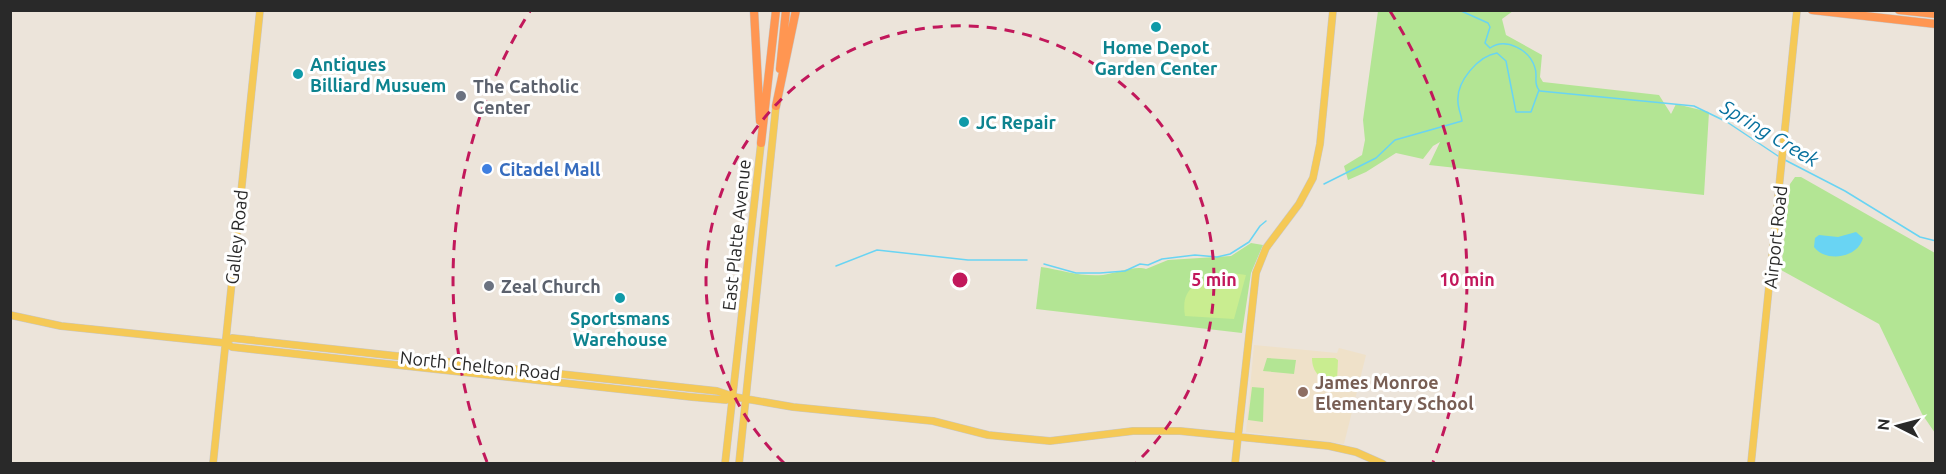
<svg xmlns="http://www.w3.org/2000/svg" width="1946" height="474" font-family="Ubuntu,sans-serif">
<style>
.education{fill:#efe1c9}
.green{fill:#b3e594}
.pitch{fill:#c9ed90}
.water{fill:#69d4f3}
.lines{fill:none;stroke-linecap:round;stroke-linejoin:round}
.stream{stroke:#69d4f3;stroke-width:1.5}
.major-casing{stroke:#c7c7c7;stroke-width:8}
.highway-casing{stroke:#c7c7c7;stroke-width:9}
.major{stroke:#f5c956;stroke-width:7}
.highway{stroke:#ff9652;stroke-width:8}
.ring{fill:none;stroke:#c2185b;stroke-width:3;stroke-dasharray:10 8}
.culture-dot{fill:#0f9aa8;stroke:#fff;stroke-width:2}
.worship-dot{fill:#6b7280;stroke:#fff;stroke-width:2}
.shop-dot{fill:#3f7fe0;stroke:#fff;stroke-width:2}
.education-dot{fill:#8d6e63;stroke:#fff;stroke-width:2}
.labels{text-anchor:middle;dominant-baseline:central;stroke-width:6;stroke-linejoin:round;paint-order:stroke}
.culture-label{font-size:18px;font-weight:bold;fill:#0d838f;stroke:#fff}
.worship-label{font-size:18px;font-weight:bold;fill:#5b616d;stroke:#fff;text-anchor:start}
.shop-label{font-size:18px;font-weight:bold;fill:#366cbe;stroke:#fff;text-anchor:start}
.street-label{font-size:18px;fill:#292929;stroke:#fff}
.education-label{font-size:18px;font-weight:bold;fill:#785e54;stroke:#fff;text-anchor:start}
.water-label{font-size:20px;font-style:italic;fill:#08719e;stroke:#fff}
.centre{fill:#c2185b;stroke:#fff;stroke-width:3}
.ring-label{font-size:18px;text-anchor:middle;font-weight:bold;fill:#c2185b;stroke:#fff;stroke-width:6;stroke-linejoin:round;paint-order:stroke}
</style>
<rect width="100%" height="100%" fill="#ece4da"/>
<!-- education -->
<path class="education" d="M1254,345L1337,353L1339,348L1366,355L1344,444L1246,432Z"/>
<!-- green -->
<path class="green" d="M1378,11H1513L1502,19L1506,35L1542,55L1540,77L1543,82L1659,95L1671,114L1676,104L1709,112L1704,195L1429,165L1440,142L1433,146L1423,159L1396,153L1366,172L1348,180L1344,166L1362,155L1365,140L1363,120Z
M1795,177H1801L1935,253V433L1922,414L1879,324L1781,270L1790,184Z
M1251,243L1263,245L1251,273L1242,333L1036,309L1041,267C1062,270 1081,277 1103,275C1115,273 1136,265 1146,269L1168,260L1231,256Z
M1267,358L1296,360L1294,374L1263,371Z
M1252,387L1264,388L1263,422L1248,420Z"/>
<!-- pitch -->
<path class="pitch" d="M1232,273L1246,275L1234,319L1185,316C1179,279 1209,282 1232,273Z
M1312,358H1335L1338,360L1337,381C1322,382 1312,373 1312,358Z"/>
<!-- water -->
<path class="water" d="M1856,232L1863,238C1858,258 1826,263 1814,247L1815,238L1819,235L1838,237Z"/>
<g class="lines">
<!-- stream -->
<path class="stream" d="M1540,91L1694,106L1727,122L1778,156
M1785,160L1845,191L1920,237L1936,241
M1324,184L1376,158L1395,140L1462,121C1461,114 1458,108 1458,102C1456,82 1478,56 1497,53L1506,61L1516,112H1531L1539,90C1533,83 1538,76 1535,68C1530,50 1506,37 1490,48L1485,43L1490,27L1488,23L1459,10
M1044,264L1076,273H1100L1125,271L1140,264L1148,265L1162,259L1195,255L1217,257L1230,254L1249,242L1260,226L1266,221
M836,266L877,250L968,260H1027"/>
<defs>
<path id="major" d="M10,315L61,326L225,343L232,347L692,397L726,400L735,397
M225,343L232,338L717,391L735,397L793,407L933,421L988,435L1050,441L1133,431H1180L1329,446L1356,452L1383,464
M213,464L260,10
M725,464L761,143
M739,464L776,106
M1235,464L1256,273L1266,248L1299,204L1313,178L1320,144L1333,10
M1751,464L1797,10"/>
<path id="highway" d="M754,10L760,121
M1812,10L1936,24
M1899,10L1936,14
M780,69L786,10
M776,106L796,10
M761,143L776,10"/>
</defs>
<!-- major casing -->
<use href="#major" class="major-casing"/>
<!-- highway casing -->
<use href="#highway" class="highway-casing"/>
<!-- major -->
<use href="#major" class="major"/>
<!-- highway -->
<use href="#highway" class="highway"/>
</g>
<!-- distance rings -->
<g class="ring">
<path d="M784 463A254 254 0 1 1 1136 463"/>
<path d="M487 462A507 507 0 0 1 530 11M1390 11A507 507 0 0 1 1433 462"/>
</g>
<!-- markers -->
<g class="culture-dot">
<circle cx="1156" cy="27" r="6"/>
<circle cx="298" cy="74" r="6"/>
<circle cx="964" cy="122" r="6"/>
<circle cx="620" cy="298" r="6"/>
</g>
<g class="worship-dot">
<circle cx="461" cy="96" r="6"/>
<circle cx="489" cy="286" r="6"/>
</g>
<circle class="shop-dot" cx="487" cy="169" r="6"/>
<circle class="education-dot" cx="1303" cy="392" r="6"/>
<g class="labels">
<!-- culture labels -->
<g class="culture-label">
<text x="1156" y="47">Home Depot<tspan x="1156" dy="21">Garden Center</tspan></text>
<text x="310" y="64" text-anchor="start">Antiques<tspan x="310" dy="21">Billiard Musuem</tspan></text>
<text x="976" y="122" text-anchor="start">JC Repair</text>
<text x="620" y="318">Sportsmans<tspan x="620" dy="21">Warehouse</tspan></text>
</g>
<!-- worship labels -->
<g class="worship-label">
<text x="473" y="86">The Catholic<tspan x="473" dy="21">Center</tspan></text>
<text x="501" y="286">Zeal Church</text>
</g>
<!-- shop labels -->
<g class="shop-label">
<text x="499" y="169">Citadel Mall</text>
</g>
<!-- street labels -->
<g class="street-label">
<text transform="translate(736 235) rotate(-84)">East Platte Avenue</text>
<text transform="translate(236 237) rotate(-84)">Galley Road</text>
<text transform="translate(1775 237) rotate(-84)">Airport Road</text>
<text transform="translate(480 365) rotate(6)">North Chelton Road</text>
</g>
<!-- education labels -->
<g class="education-label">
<text x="1315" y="382">James Monroe<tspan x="1315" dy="21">Elementary School</tspan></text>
</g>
<!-- water labels -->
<g class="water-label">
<text transform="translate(1770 133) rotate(31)">Spring Creek</text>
</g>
</g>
<circle cx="960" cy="280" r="9" class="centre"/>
<g class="ring-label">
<text x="1214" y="286">5 min</text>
<text x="1467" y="286">10 min</text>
</g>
<!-- border -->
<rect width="1946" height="474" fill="none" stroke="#292929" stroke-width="24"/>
<!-- north arrow -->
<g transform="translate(1898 426) rotate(276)" stroke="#ffffff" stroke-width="4.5" paint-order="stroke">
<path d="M0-4.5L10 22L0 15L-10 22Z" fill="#292929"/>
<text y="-9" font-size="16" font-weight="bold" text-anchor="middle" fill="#292929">N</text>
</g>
</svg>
